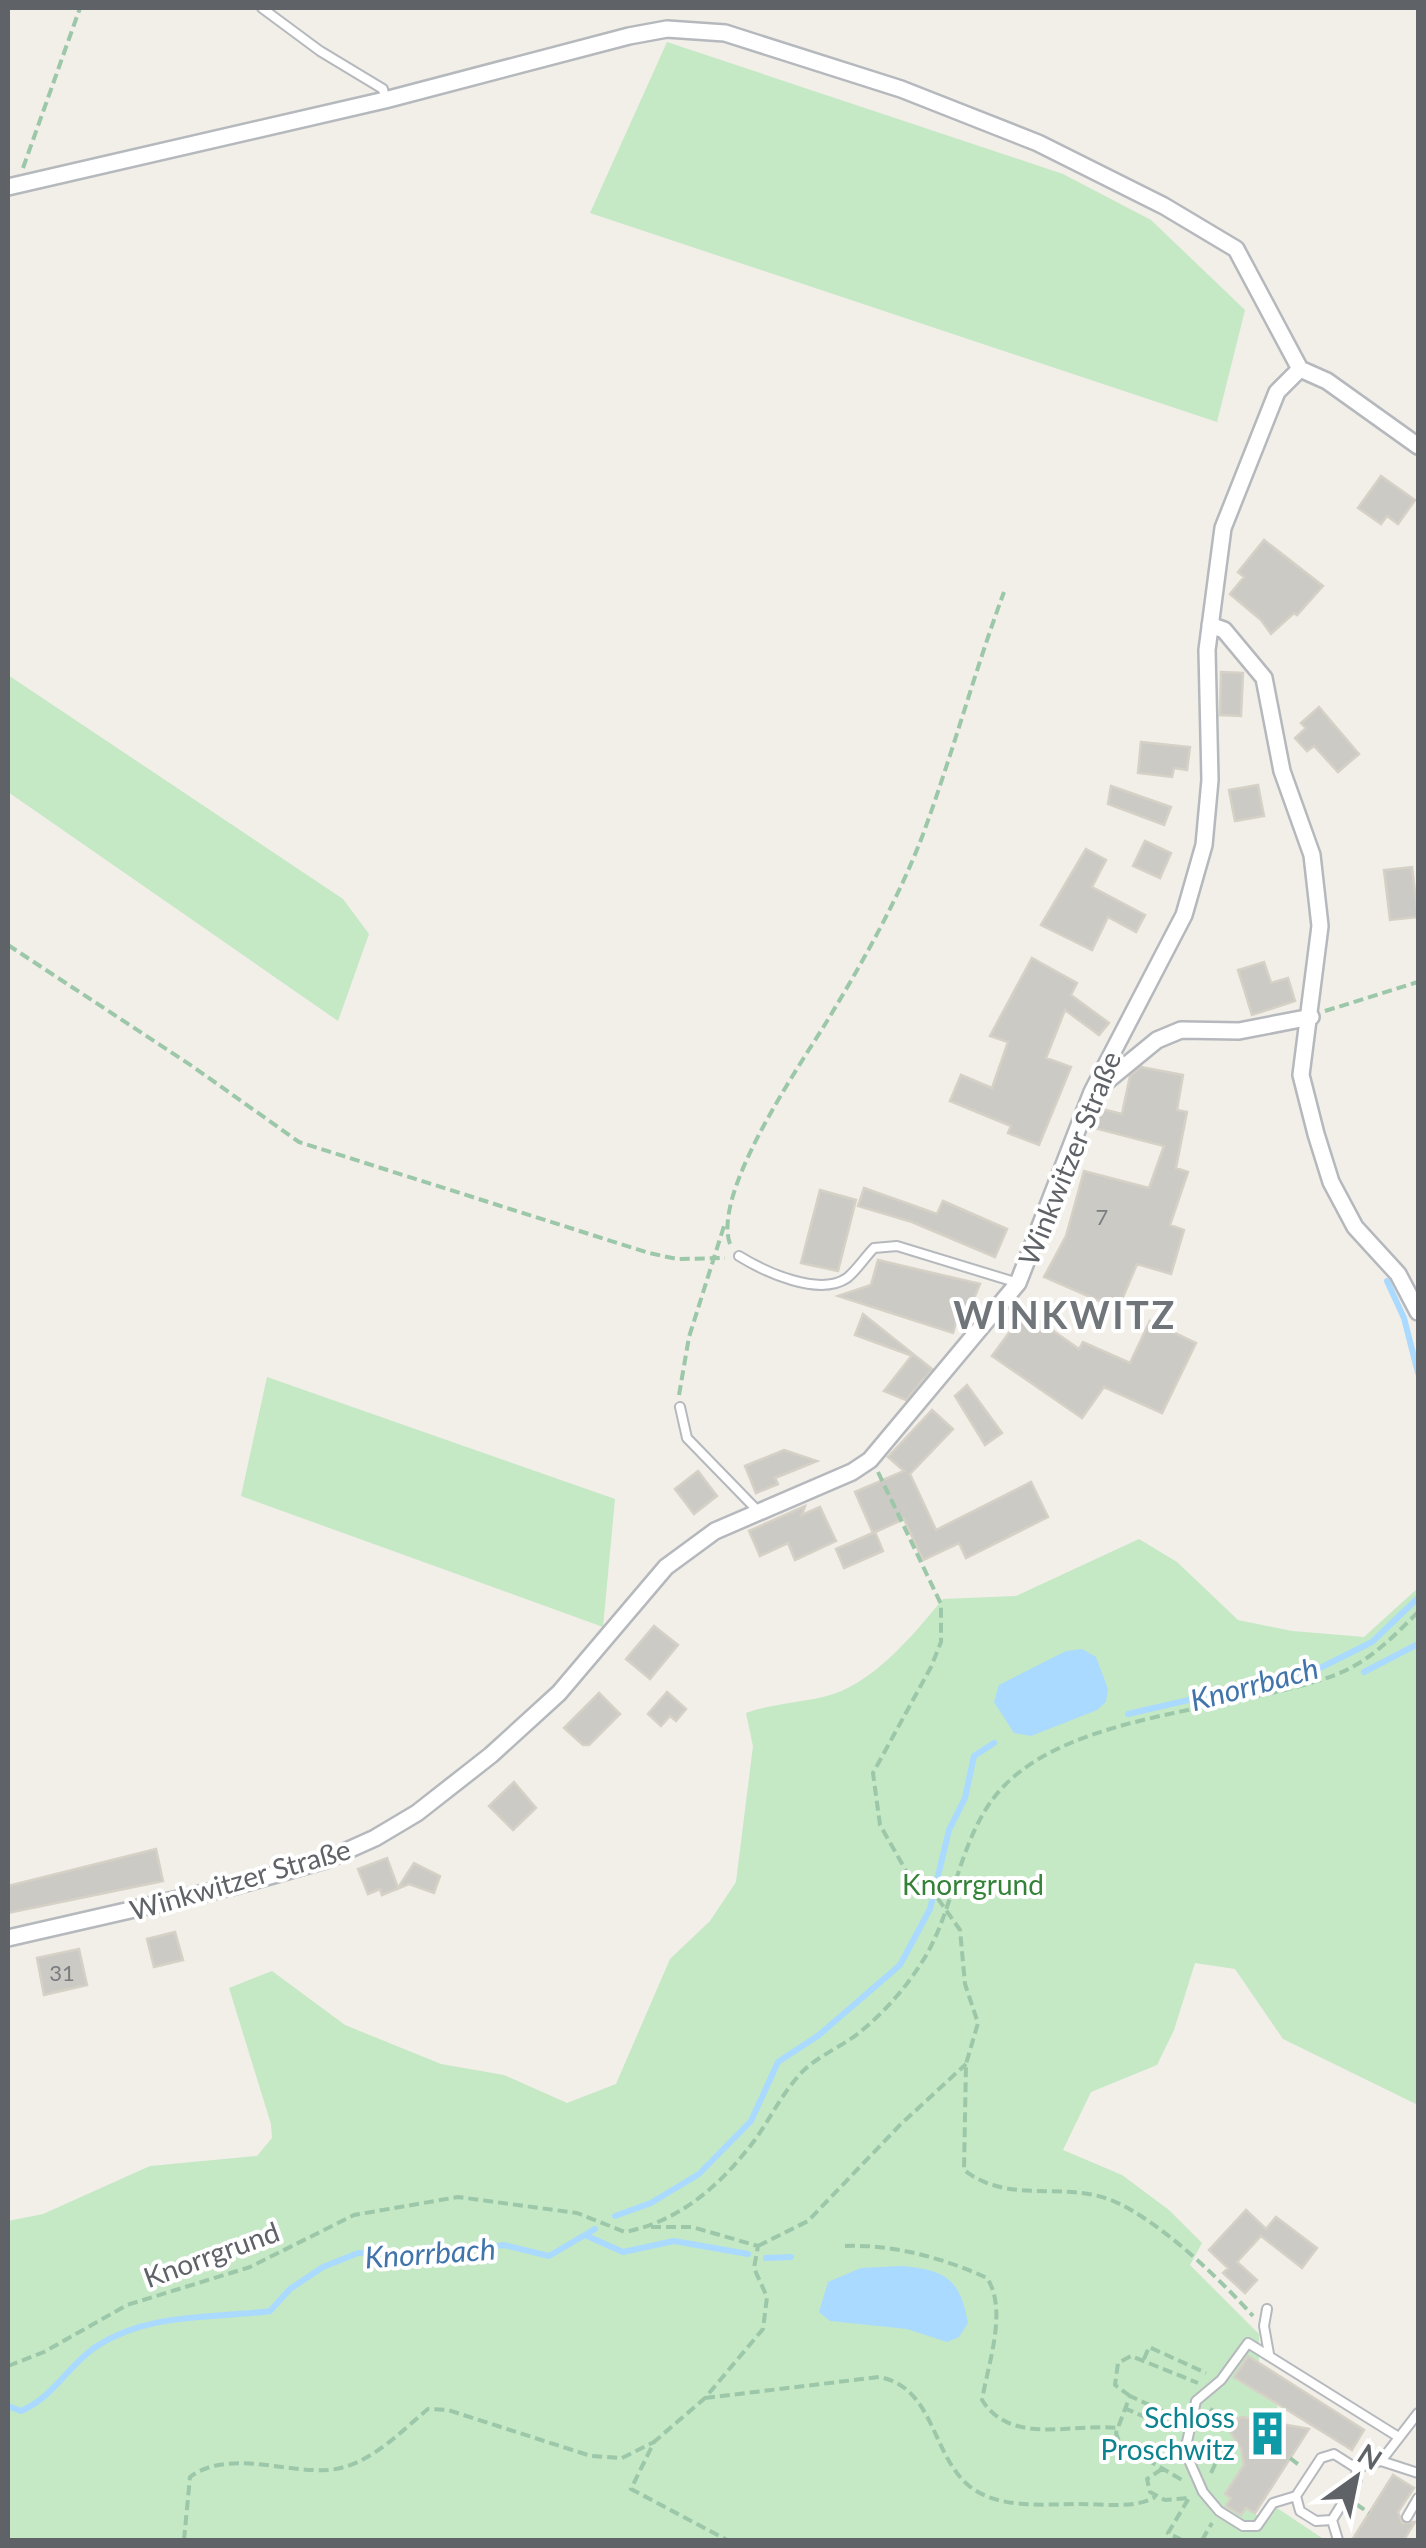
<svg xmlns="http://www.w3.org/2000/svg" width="1426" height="2548" font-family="Lato,sans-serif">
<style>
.green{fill:#c5e8c5}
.water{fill:#aadaff}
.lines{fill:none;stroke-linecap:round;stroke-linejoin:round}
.stream{stroke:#aadaff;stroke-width:6}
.building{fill:#cccac5;stroke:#d6d1c6;stroke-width:2.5}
.lane-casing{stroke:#b5b8bc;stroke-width:12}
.street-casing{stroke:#b5b8bc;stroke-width:20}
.path{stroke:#9cc7a9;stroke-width:4;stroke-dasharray:10 5;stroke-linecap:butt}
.lane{stroke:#fff;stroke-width:8}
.street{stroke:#fff;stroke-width:15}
.labels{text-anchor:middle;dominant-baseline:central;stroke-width:8;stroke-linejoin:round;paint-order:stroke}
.number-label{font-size:22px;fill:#7a7d7f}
.street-label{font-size:28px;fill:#5f6368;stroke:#fff}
.park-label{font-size:28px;fill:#348238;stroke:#fff}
.culture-label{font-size:28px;fill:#0d838f;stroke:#fff;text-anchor:end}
.water-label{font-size:30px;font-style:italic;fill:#4174aa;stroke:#fff}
.district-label{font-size:38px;font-weight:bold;letter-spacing:2.5px;fill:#70757a;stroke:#fff}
</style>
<rect width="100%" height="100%" fill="#f1efe8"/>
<!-- green -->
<path class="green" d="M667,42L1063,174L1151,220L1245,310L1217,422L590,213Z
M8,675L343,899L369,934L338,1021L8,792Z
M267,1377L615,1499L603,1627L241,1496Z
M1139,1539L1177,1562L1238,1620L1292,1631L1364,1637L1418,1588V2105L1283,2039L1235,1969L1195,1963L1174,2030L1157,2065L1091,2092L1063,2150L1122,2175L1169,2210L1202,2243L1190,2265L1259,2334V2363L1248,2356L1234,2377L1277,2405L1278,2410L1266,2421L1242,2417L1232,2421L1230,2431L1243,2445L1240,2451L1246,2462L1225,2494L1231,2498L1226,2506L1240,2515L1246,2508L1267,2522L1277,2508L1325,2540H8V2221L43,2214L150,2166L257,2156L272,2138L271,2124L229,1988L272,1971L345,2025L441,2064L504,2075L567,2103L616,2084L670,1959L710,1921L736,1882L753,1746L746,1713C772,1704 797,1703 823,1697C872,1686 912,1636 943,1599L1016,1596Z"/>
<!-- water -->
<path class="water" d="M1082,1649L1096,1657L1108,1689L1106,1702L1097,1710L1031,1736L1014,1733L994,1702L999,1685L1066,1651Z
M902,2266C946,2270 960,2279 968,2323L959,2337L947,2342L907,2329L830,2321L819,2312L828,2282L861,2268Z"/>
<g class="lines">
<!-- stream -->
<path class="stream" d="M1387,1281L1404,1318L1418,1373
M1364,1672L1418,1644
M1128,1714L1314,1671L1372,1642L1418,1598
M615,2216L651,2203L699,2174L751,2121L778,2062L819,2035L900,1965L930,1909L949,1830L965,1798L974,1756L994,1743
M587,2236L623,2252L674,2241L748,2254
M766,2258L791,2257
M8,2406L21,2411C55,2396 68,2365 97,2346C150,2312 211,2319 270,2311L290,2289L323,2267L358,2253H402L435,2247L450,2252L504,2245L549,2256L595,2229"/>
</g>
<!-- building -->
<path class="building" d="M1381,476L1415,500L1398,524L1387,516L1381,524L1358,508Z
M1264,540L1323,586L1297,615L1294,613L1271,634L1261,620L1230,594L1244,577L1238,572Z
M1221,672L1243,673L1241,716L1220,715Z
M1319,707L1359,754L1338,772L1314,746L1307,751L1295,738L1306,728L1301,723Z
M1141,742L1190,747L1187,770L1174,768L1172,777L1138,773Z
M1258,785L1264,816L1235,821L1229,790Z
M1111,786L1171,807L1164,825L1108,804Z
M1145,841L1171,853L1160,878L1133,866Z
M1086,849L1106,860L1092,887L1145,915L1136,932L1108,917L1092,950L1041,925Z
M1412,867L1418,917L1390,920L1384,870Z
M1032,958L1077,983L1071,995L1109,1023L1099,1035L1065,1010L1046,1058L1071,1067L1039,1145L1008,1133L1011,1126L950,1101L961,1075L992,1088L1008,1042L990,1036Z
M1264,962L1271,983L1288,978L1295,1001L1252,1015L1238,970Z
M1141,1067L1183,1075L1177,1110L1187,1112L1176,1168L1188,1172L1170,1225L1184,1230L1171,1274L1137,1264L1118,1309L1044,1277L1066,1236L1084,1171L1149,1188L1164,1146L1094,1128L1102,1109L1122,1114L1130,1076Z
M864,1188L937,1214L943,1201L1007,1229L995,1257L912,1222L858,1206Z
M820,1190L856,1200L838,1271L801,1263Z
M878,1260L980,1284L970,1308L961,1306L953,1333L838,1296L871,1285Z
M1025,1311L1079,1349L1083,1342L1130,1363L1150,1321L1196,1343L1162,1413L1104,1387L1082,1418L992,1356Z
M863,1314L912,1353L910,1355L855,1335Z
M913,1354L932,1369L906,1400L884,1391Z
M967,1385L1002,1433L985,1445L955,1396Z
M932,1410L953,1429L910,1474L936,1530L1031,1482L1048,1517L966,1558L959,1543L923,1560L904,1519L873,1533L855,1492L904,1471L888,1457Z
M784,1450L817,1461L775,1478L778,1484L756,1493L745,1466Z
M698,1471L717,1496L694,1514L675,1489Z
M805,1506L802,1515L820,1507L836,1541L795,1560L788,1543L760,1556L749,1531Z
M875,1532L883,1551L844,1568L836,1549Z
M654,1626L678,1645L650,1679L626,1659Z
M667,1692L686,1709L676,1721L670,1716L661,1726L648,1714Z
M599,1693L620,1714L589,1745H583L564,1728Z
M514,1782L536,1808L513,1830L489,1806Z
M156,1849L163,1881L8,1913V1886Z
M387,1858L398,1888L414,1863L440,1876L434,1893L409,1884L382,1895L380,1889L368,1894L358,1869Z
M175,1932L183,1960L154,1967L147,1939Z
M79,1949L87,1985L44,1995L37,1958Z
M1246,2210L1266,2229L1276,2217L1317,2248L1302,2268L1261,2236L1237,2262L1257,2280L1245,2293L1223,2273L1228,2268L1209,2250Z
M1248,2356L1364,2430L1352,2450L1234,2377Z
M1242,2417L1309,2429L1255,2513L1246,2508L1241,2515L1226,2506L1231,2498L1225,2494L1244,2465L1241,2448L1229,2430L1232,2421Z
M1393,2475L1414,2488L1398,2512L1402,2523L1415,2522L1404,2540H1352Z"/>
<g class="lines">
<defs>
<path id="lane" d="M262,8L320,51L383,89L385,98
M739,1256C765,1272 819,1297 847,1278C857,1270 865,1257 874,1248L897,1246L1018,1283
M680,1407L687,1438L757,1510
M1267,2309L1264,2326L1269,2354
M1381,2461L1418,2413
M1356,2468L1357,2480L1332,2520L1316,2521L1300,2511L1296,2496L1321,2458L1334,2454L1356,2468L1381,2461L1418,2473
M1296,2496L1273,2503L1257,2526H1243L1219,2511L1203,2492L1185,2451L1196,2401L1221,2380L1248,2343L1397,2436
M1407,2517L1418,2498
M1332,2520L1338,2540"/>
<path id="street" d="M8,187L385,100L629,36L667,29L725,33L901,89L1038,143L1164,206L1236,249L1300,369
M1300,369L1327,381L1418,446
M1210,625L1224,630L1264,678L1282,771L1312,855L1320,926L1301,1075L1316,1134L1331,1182L1355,1227L1398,1274L1418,1312
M1096,1090L1157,1040L1181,1030L1239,1031L1311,1017
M8,1938L235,1886L326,1860L375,1838L417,1813L491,1755L559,1693L666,1567L715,1531L852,1472L870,1460L1018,1283L1092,1092L1184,915L1204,845L1210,780L1207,650L1223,528L1277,392L1300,369"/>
</defs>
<!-- lane casing -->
<use href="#lane" class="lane-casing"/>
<!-- street casing -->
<use href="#street" class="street-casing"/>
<!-- path -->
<path class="path" d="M23,168L80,8
M8,945L192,1066L299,1142L649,1253L677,1259L725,1258
M1325,1011L1418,982
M730,1244C712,1194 796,1071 824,1026C860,967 897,902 922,837C952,756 974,673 1004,592
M679,1395L689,1337L724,1226
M878,1472L941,1604V1642L931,1667L873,1773L880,1825L909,1876L934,1893L960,1930L965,1984L978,2023L966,2064L964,2170C1009,2205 1062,2181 1111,2200C1158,2219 1220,2279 1253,2316
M651,2227H692L758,2246L754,2268L767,2297L763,2329L705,2398L654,2442L631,2489L727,2540
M758,2246L808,2221L900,2125L966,2064
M845,2246C892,2244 944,2258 987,2278C1008,2310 988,2364 982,2400C1011,2446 1071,2423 1117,2428
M1144,2359L1149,2347L1206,2373
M8,2366L44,2352L127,2305L250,2267L354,2215L458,2197L577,2213L625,2232C676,2222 715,2190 747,2150C768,2125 780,2094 804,2070C820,2055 843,2046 860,2032C887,2010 911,1982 928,1952C956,1901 961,1831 1003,1787C1075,1711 1239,1711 1335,1675C1369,1662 1393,1637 1418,1612
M1130,2396L1115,2385L1118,2363L1131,2356L1198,2383
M705,2398L879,2377C934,2387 931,2453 968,2485C997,2510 1045,2504 1080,2504C1103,2504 1136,2509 1155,2497
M1124,2408L1175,2430
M1210,2409L1232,2421
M1178,2418L1130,2396L1116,2433L1120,2444L1182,2480
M1290,2458L1299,2465
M1162,2469L1147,2479L1150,2492L1165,2500L1190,2498
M1211,2473L1218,2458
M1356,2504L1369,2513
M184,2540L190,2477C227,2449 286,2473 328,2470C368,2467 399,2433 428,2409L448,2410L591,2456L622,2458L654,2442
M1182,2540L1168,2533L1189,2498
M1202,2540L1212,2523"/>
<!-- lane -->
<use href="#lane" class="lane"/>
<!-- street -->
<use href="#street" class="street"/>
</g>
<!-- icons -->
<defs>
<symbol id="building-bare" viewBox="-9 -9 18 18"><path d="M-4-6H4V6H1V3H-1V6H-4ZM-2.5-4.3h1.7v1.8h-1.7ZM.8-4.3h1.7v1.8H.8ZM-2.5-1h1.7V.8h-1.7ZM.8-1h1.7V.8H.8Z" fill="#0f9aa8" stroke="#fff" stroke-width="2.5" paint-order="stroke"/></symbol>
</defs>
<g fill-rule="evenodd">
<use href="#building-bare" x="1236" y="2402" width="63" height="63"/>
</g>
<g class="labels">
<!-- number labels -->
<g class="number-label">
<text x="1102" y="1216">7</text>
<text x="62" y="1972">31</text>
</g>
<!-- street labels -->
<g class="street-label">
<text transform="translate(1069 1158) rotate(-68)">Winkwitzer Straße</text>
<text transform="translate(240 1879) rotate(-16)">Winkwitzer Straße</text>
<text transform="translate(211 2254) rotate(-20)">Knorrgrund</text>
</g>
<!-- park labels -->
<g class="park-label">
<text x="973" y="1884">Knorrgrund</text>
</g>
<!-- culture labels -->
<g class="culture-label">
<text x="1235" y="2417">Schloss<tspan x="1235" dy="32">Proschwitz</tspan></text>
</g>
<!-- water labels -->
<g class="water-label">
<text transform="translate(1254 1683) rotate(-15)">Knorrbach</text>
<text transform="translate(430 2252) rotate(-4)">Knorrbach</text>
</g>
<!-- district labels -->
<g class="district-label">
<text x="1065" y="1314">WINKWITZ</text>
</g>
</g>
<!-- border -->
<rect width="1426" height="2548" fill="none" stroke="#5f6368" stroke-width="20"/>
<!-- north arrow -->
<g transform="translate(1356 2478) rotate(33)" stroke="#ffffff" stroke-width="8" paint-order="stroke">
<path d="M0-8L18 38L0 25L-18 38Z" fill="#5f6368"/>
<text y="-15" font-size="28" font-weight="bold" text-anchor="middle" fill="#5f6368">N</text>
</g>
</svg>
